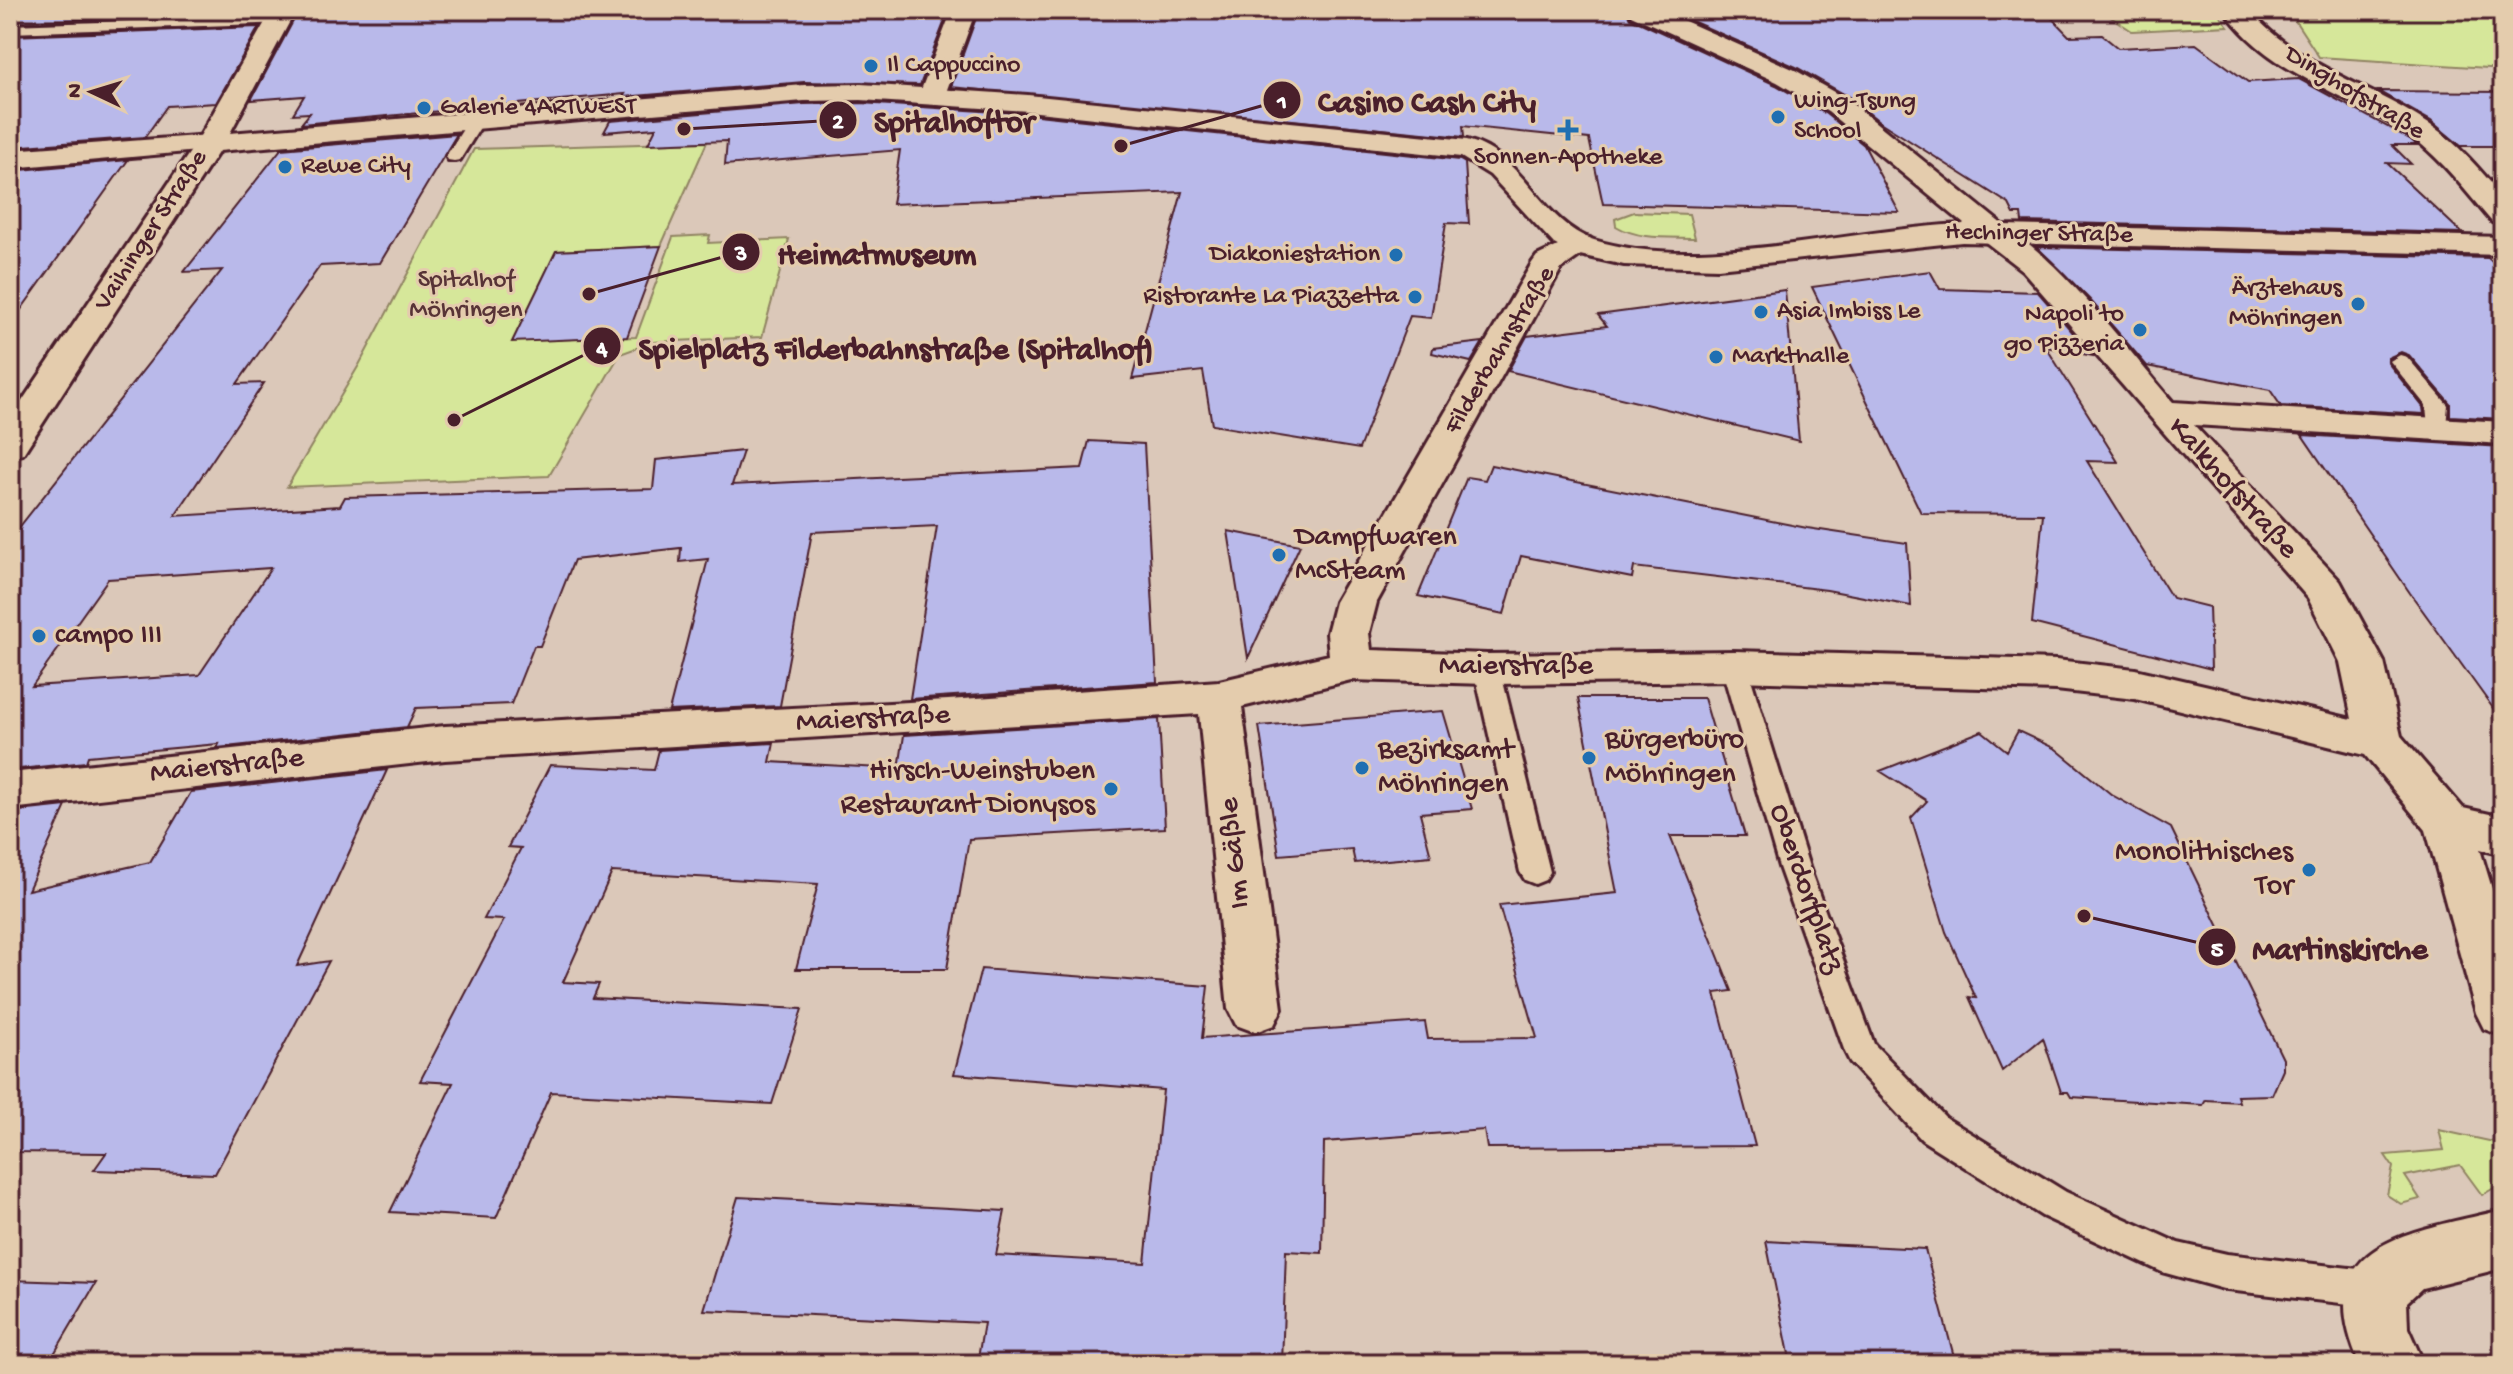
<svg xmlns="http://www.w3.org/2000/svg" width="2513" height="1374" font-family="'Gochi Hand',sans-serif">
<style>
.green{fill:#d6e79a;stroke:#908362;stroke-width:2}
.building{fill:#b9b9ea;stroke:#4a1f2b;stroke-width:2;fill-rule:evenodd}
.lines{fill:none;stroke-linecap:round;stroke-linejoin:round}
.service-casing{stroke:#4a1f2b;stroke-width:6}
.minor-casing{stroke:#4a1f2b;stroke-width:6}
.secondary-casing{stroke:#4a1f2b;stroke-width:6}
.service{fill:#e4ccad;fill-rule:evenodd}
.minor{fill:#e4ccad;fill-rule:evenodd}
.secondary{fill:#e4ccad;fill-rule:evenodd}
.poi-dot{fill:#1f6fb2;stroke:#e4ccad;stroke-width:3}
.labels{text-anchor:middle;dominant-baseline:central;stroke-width:6;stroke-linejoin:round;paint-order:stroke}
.far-poi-label{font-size:26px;fill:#4a1f2b;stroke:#e4ccad;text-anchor:start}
.far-street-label{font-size:26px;fill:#4a1f2b;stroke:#e4ccad}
.far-park-label{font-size:26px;fill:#583336;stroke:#e4ccad}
.street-label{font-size:30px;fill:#4a1f2b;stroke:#e4ccad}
.poi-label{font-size:30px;fill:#4a1f2b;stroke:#e4ccad;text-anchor:start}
.leader{fill:none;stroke:#4a1f2b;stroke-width:3}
.callout-dot{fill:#4a1f2b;stroke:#e4ccad;stroke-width:3}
.mark-label{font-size:24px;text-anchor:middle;font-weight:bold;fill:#fff}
.callout-label{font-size:32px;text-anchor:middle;font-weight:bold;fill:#4a1f2b;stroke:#e4ccad;stroke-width:6;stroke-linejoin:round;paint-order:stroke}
</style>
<rect width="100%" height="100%" fill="#dbc8b9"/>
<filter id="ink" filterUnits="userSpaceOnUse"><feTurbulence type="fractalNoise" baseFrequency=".0125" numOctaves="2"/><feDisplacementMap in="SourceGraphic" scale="16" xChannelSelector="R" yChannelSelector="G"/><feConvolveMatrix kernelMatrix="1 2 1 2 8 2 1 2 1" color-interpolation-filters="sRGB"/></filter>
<g filter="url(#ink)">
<!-- green -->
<path class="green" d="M2100,10H2216L2228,26L2132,31Z
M2288,10H2503V69L2319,57Z
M707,142L661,246L556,251L513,341L636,337L673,237L710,235L708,243L789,239L762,337L653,342L620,354L549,476L287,487L359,365L474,149Z
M1634,212L1689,214L1695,238C1669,237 1639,240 1616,226L1615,219Z
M2439,1130L2503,1144L2501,1184L2482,1195L2460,1165L2405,1176L2420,1199L2401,1204L2387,1195L2393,1167L2385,1155L2444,1150Z"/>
<!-- building -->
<path class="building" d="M10,10H269L267,13L10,22Z
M299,10H949L920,85L804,82L623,97L625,94L301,124L310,113L293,114L304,96L251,100Z
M979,10H1625L1630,18L1776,85L1826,114L1864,145L1899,212L1603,204L1589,139L1463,126L1464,137L951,87Z
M1667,10H2044L2069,36L2102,35L2118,48L2196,44L2248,82L2299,79L2410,139L2417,145H2392L2411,164L2387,163L2462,233L2022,222L2021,214H2014L2009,204L1880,122L1849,97L1796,67Z
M259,27L216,103L167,106L145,137L10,147V36Z
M2378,91L2503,92V146H2461L2431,121Z
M861,103L1028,114L1460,160L1465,163L1469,224L1446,223L1431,318L1410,316L1359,449L1212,425L1203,371L1132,379L1182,192L892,204L900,150L725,165L727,141L648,144L656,128L604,132L610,121L804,104Z
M457,134L380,263L320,266L237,384L264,383L175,516L340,506L345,497L653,489L656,460L743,451L732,485L1082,468L1089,441L1144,444L1157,682L910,699L937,526L812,532L780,706L669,711L708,559L680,562L681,548L574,560L540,646H534L511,704L416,708L407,727L217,748L219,744L88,756L86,762L10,770V539L222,270L184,272L281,149ZM271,568L199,675L32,686L108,579Z
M128,160L10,325V171Z
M661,246L627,337L512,342L556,251Z
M2037,247L2488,258L2503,272V419L2450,416V403L2409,355L2401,352L2388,358V363L2423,407L2424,414L2281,406L2270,390L2147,366L2090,300Z
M1930,271L1940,289L2038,292L2093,356L2046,347L2118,462L2087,461L2172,598L2209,607L2211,669L2032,623L2043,514L1921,513L1812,287Z
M1785,290L1799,441L1508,371L1527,336L1607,326L1598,315Z
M1483,342L1471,362L1432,353L1433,348Z
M2302,435L2503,447V722L2410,593Z
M1491,465L1807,528L1907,543L1911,606L1827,590L1634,567L1632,578L1521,556L1504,614L1418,596L1467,477L1485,480Z
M1228,531L1300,545L1248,658Z
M1578,698H1704L1745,836H1670L1732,991L1715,993L1755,1146L1487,1148L1484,1130L1324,1142L1322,1253L1286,1251L1282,1364H977L984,1323L704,1310L738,1197L1005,1211L996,1255L1145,1263L1163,1090L954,1074L981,969L1208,986L1202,1038L1425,1022L1428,1039L1537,1038L1499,905L1617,893Z
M1443,711L1472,809L1420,813L1431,856L1355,863L1352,849L1279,855L1259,726Z
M1159,719L1165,828L969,839L947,969H796L818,884L612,872L563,982L599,984L593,998L802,1009L772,1104L551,1092L496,1218L390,1212L453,1083L420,1081L504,920L484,919L521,848L508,847L550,765L654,770L659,750L774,743L770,762L899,769L904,735Z
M1982,731L2007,751L2018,731L2056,749L2112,795L2171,828L2283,1059V1070L2272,1095L2237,1096L2239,1102L2206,1100L2203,1105L2071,1097L2068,1092H2061L2043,1038L2002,1071L1969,997L1976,998L1946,932L1911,818L1927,801L1880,771Z
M387,770L297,966L329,961L215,1174L94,1170L106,1153L10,1152V812L66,806L28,890L150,862L191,792Z
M1766,1241L1925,1249L1956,1364H1791Z
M10,1280L96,1283L48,1364H10Z"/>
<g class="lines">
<defs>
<path id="service" d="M278,16L285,20L283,23L10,33V25Z
M476,116L484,121L460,160L454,161L448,160L446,156L470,118Z
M2400,355L2407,357L2448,405L2445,436H2429L2426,406L2390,361Z
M1734,657L1743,660L1747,666L1809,867L1874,1044L1946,1118L2066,1192L2178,1243L2227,1254L2376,1271L2389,1276L2394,1289L2389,1302L2376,1307L2227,1290L2162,1272L2042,1216L1922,1140L1850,1062L1845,1052L1779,867L1721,666L1725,660Z
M1487,660L1496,663L1500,669L1550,872L1545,880L1535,884L1525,880L1520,872L1474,669L1478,663Z"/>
<path id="minor" d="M952,10H976L945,95L941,101H923L919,95Z
M2224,10H2249C2297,66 2369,84 2429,124C2458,143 2481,171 2503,197V225L2492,222C2467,193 2443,160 2412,137C2349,93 2270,76 2224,10Z
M210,135L220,137L224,143L220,149L10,168V150Z
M1994,224C2043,236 2136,360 2173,402L2503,422V444L2194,425L2340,581L2384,662L2401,736L2463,808L2503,817V855L2480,849L2503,925V1036L2484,1029L2476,1013L2426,830L2365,755L2135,699L2056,690L1734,681L1487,684L1351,680L1242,707L1282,1009L1274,1025L1255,1032L1236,1025L1228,1009L1199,714L445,760L10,809V773L445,726L948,700L1219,681L1329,655L1327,633L1335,602L1532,263L1537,256L1579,236L1590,238L1595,245L1561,269L1377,602L1369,633L1371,650L1487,654L1734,651L2056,660L2135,669L2352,719L2340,662L2308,598L2023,271L1983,240L1979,233L1983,226Z
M2503,1210V1268L2422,1288L2407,1302L2408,1328L2424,1364H2360C2305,1240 2413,1232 2503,1210Z"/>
<path id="secondary" d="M272,10H296L230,133L804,85L861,84L1028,95L1467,140C1525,155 1540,222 1594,240C1701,273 1852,228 1964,224L1828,112L1777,82L1631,15L1628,10H1660L1795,70L1848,100L2003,225L2503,237V255L1962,242L1718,268L1624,265L1571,253L1554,244L1490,175L1461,157L1028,111L861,100L804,101L219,151L28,446L23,454L10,457V419L196,143Z"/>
</defs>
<!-- service casing -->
<use href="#service" class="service-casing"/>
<!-- minor casing -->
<use href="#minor" class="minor-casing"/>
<!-- secondary casing -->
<use href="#secondary" class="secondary-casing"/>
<!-- service -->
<use href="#service" class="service"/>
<!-- minor -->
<use href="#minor" class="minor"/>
<!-- secondary -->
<use href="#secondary" class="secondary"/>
</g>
</g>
<!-- markers -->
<g class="poi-dot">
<circle cx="871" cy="66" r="8"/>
<circle cx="424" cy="108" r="8"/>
<circle cx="1778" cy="117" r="8"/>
<path d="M1564 118h8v8h8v8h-8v8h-8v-8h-8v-8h8z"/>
<circle cx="285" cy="167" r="8"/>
<circle cx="1396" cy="255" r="8"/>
<circle cx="1415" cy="297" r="8"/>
<circle cx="2358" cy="304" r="8"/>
<circle cx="1761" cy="312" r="8"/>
<circle cx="2140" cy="330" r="8"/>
<circle cx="1716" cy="357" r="8"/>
<circle cx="1279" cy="555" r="8"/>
<circle cx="39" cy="636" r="8"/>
<circle cx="1589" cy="758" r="8"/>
<circle cx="1362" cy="768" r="8"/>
<circle cx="1111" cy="789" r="8"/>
<circle cx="2309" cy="870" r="8"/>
</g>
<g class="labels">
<!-- far-poi labels -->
<g class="far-poi-label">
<text x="887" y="66">Il Cappuccino</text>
<text x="1794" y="102">Wing-Tsung<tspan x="1794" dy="30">School</tspan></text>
<text x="440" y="108">Galerie 4ARTWEST</text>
<text x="1568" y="158" text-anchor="middle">Sonnen-Apotheke</text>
<text x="301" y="167">Rewe City</text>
<text x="1380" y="255" text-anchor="end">Diakoniestation</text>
<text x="2342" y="289" text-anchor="end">Ärztehaus<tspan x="2342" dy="30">Möhringen</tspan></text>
<text x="1399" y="297" text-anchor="end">Ristorante La Piazzetta</text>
<text x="1777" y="312">Asia Imbiss Le</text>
<text x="2124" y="315" text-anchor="end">Napoli to<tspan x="2124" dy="30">go Pizzeria</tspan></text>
<text x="1732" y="357">Markthalle</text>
</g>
<!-- far-street labels -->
<g class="far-street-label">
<text transform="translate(2354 94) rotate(31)">Dinghofstraße</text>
<text transform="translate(152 231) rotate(-57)">Vaihinger Straße</text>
<text transform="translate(2039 235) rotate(1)">Hechinger Straße</text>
<text transform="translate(1501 351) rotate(-59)">Filderbahnstraße</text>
</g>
<!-- far-park labels -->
<g class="far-park-label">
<text x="466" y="281">Spitalhof<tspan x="466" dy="30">Möhringen</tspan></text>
</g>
<!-- street labels -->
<g class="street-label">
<text transform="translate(2232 489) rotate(48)">Kalkhofstraße</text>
<text x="1516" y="667">Maierstraße</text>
<text transform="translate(873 720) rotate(-3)">Maierstraße</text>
<text transform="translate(227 767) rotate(-6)">Maierstraße</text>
<text transform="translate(1236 853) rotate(-96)">Im Gäßle</text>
<text transform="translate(1805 889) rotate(71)">Oberdorfplatz</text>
</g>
<!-- poi labels -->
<g class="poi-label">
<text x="1295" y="538">Dampfwaren<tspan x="1295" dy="34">McSteam</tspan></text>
<text x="55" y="636">campo III</text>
<text x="1605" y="741">Bürgerbüro<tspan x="1605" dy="34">Möhringen</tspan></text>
<text x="1378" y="751">Bezirksamt<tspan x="1378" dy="34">Möhringen</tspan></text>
<text x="1095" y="772" text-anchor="end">Hirsch-Weinstuben<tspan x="1095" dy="34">Restaurant Dionysos</tspan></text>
<text x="2293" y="853" text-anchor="end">Monolithisches<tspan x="2293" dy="34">Tor</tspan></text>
</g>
</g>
<!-- callouts -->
<path class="leader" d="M1121 146L1282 100M684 129L838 120M589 294L741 252M454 420L602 346M2084 916L2217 947"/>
<g class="callout-dot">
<circle cx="1121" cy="146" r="8"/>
<circle cx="684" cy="129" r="8"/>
<circle cx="589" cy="294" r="8"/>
<circle cx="454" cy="420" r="8"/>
<circle cx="2084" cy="916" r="8"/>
<circle cx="1282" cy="100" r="20"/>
<circle cx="838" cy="120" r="20"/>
<circle cx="741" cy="252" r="20"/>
<circle cx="602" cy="346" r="20"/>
<circle cx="2217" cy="947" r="20"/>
</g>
<g class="mark-label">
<text x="1282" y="108">1</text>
<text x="838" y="128">2</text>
<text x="741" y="260">3</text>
<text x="602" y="355">4</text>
<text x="2217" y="956">5</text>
</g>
<g class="callout-label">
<text x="1427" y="111">Casino Cash City</text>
<text x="954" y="131">Spitalhoftor</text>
<text x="877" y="263">Heimatmuseum</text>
<text x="896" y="358">Spielplatz Filderbahnstraße (Spitalhof)</text>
<text x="2340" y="958">Martinskirche</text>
</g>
<!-- margin -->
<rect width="2513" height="1374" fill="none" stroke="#e4ccad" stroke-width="40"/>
<rect x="20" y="20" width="2473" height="1334" fill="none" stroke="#4a1f2b" stroke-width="3" filter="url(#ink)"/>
<!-- north arrow -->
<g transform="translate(92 92) rotate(274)" stroke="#e4ccad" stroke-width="6" paint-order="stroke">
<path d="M0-6L14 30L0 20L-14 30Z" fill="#4a1f2b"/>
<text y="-12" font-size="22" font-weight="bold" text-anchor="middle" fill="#4a1f2b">N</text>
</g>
</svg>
